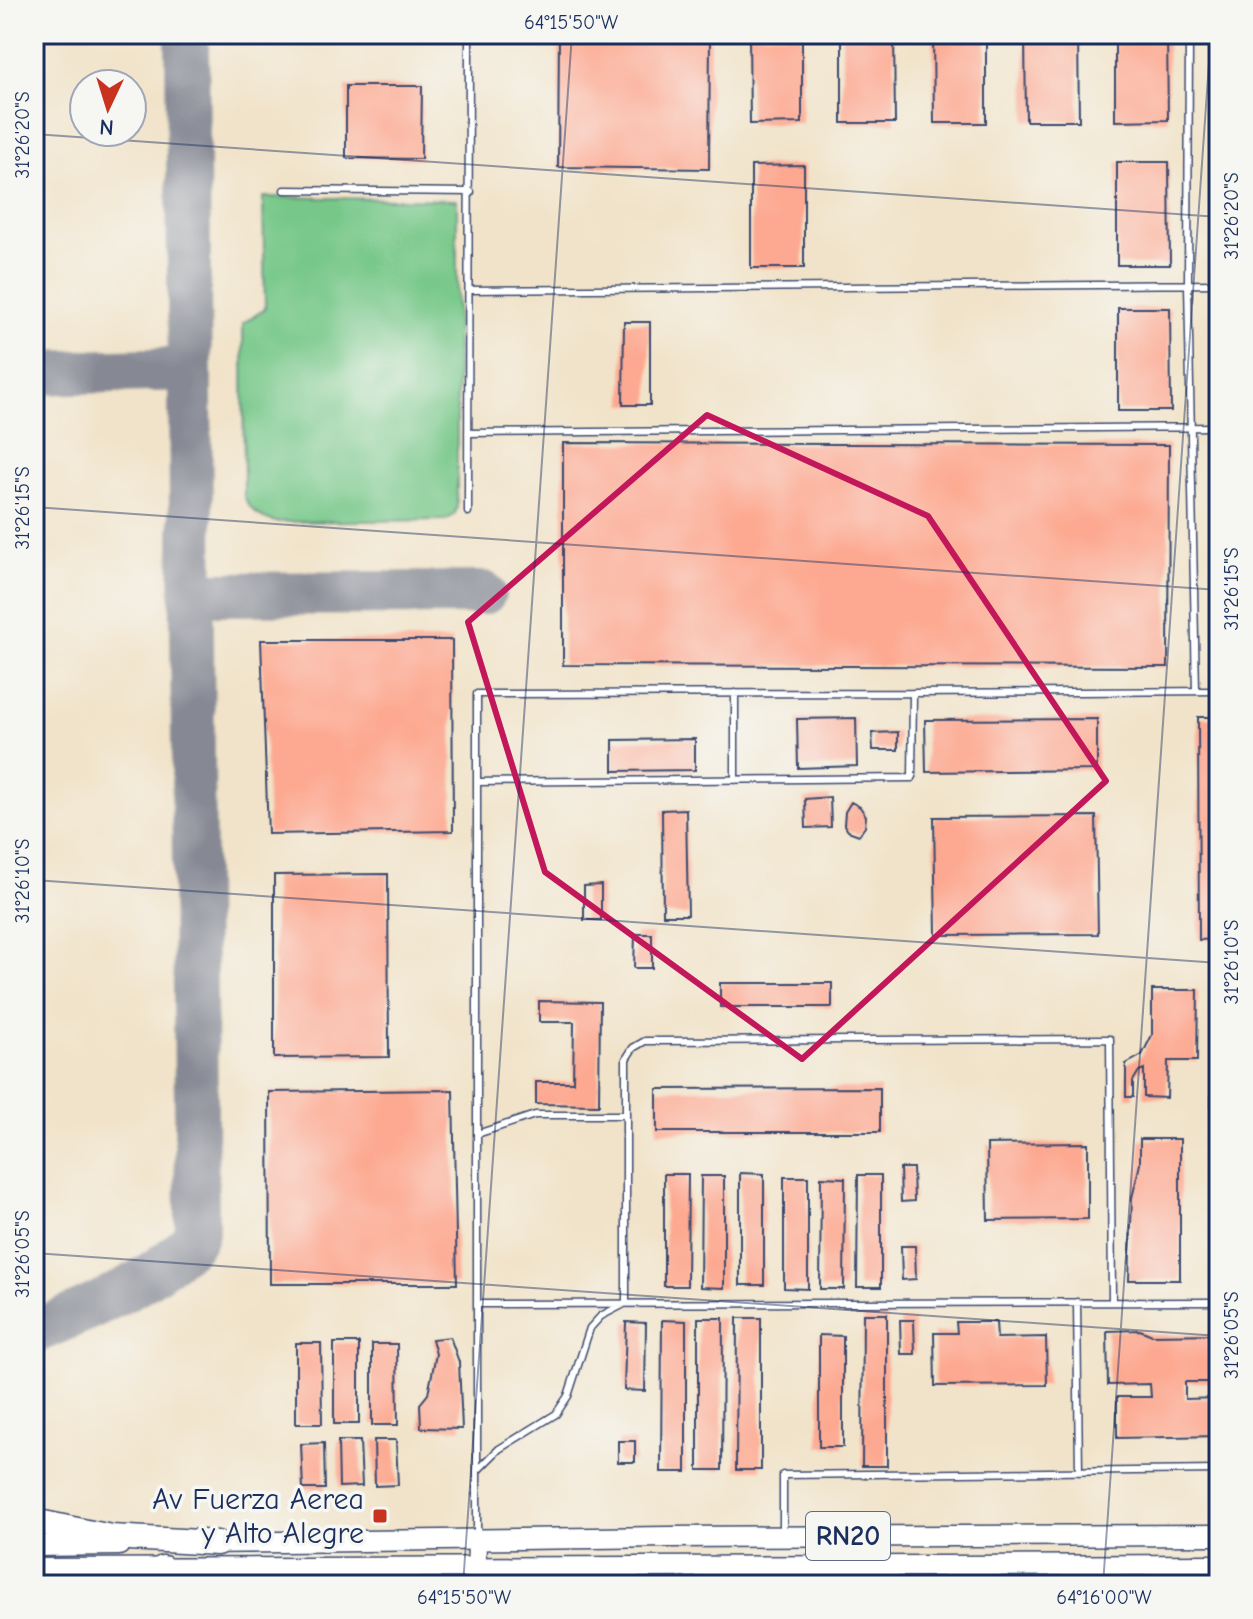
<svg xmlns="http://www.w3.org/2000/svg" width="1253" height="1619" font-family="'Comic Neue',sans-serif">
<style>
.green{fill:#76c788;stroke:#487b73;stroke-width:2}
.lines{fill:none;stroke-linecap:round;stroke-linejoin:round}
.taxiway{stroke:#868994;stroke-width:44}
.building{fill:#fda991}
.lane-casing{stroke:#3b4a6e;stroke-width:9}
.street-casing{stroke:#3b4a6e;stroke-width:15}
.secondary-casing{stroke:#3b4a6e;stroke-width:21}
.primary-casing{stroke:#3b4a6e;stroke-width:23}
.highway-casing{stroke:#3b4a6e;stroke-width:27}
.lane{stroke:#fff;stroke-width:6}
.street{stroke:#fff;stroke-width:12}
.secondary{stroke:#fff;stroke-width:18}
.primary{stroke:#fff;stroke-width:20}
.highway{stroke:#fff;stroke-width:24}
.marked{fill:none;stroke:#c2185b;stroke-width:6;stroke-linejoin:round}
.ticks{fill:none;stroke:#1b2f5e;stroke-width:2;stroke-opacity:0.45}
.poi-dot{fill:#c8321e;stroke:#f6f6f2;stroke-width:3}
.labels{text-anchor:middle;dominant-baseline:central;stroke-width:7;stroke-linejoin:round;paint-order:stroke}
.shield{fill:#f6f6f2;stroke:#5d6b8a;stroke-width:2}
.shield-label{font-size:28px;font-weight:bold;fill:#1b2f5e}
.poi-label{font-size:30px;fill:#1b2f5e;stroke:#f6f6f2;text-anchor:end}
.neatline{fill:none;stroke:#1b2f5e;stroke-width:3}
.ticks-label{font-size:20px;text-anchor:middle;fill:#1b2f5e}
</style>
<rect width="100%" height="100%" fill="#f6f6f2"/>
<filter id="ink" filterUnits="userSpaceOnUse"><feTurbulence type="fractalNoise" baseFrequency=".0125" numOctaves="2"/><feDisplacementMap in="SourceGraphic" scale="16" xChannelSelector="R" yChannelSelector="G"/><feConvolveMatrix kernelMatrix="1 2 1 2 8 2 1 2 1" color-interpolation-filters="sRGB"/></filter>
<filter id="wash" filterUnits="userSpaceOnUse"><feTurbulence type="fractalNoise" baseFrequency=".006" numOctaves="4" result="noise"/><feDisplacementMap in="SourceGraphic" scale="32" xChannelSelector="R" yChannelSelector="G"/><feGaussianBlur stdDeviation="1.8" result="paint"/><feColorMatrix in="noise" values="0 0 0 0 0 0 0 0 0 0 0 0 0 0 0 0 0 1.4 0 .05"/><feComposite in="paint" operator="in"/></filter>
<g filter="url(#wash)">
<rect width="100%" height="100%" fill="#f1e3c9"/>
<!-- green -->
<path class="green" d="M263,197L457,200V508L454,515L446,520L276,522C260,518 250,511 244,496L243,323L265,309Z"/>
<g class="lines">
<!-- taxiway -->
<path class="taxiway" d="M34,373L190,369
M192,594L484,593
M34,1332C84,1311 130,1292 173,1258C183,1250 194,1244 197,1231L187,34"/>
</g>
<g id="blocks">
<!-- building -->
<path class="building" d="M559,34H710L709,169L558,167Z
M749,34H802V123L750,124Z
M842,34H894L895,123H842Z
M933,34H986V123H934Z
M1025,34H1078L1079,121H1026Z
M1115,34H1167L1168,120L1115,121Z
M346,86H422L421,159L346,158Z
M1117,162H1169L1170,265H1117Z
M804,165V268H751V166Z
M1118,308H1170L1171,411H1118Z
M624,322H650V405H623Z
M563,443L1169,445L1168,667L563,665Z
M261,640H452L453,831L268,834Z
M1198,717H1219V939L1199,940Z
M856,718L857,766L798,768L797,719Z
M1097,719V770L926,772L925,720Z
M898,732V750H873L872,733Z
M695,739V770L613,771V740Z
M830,797L831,827L806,828L805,799Z
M851,802L860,807L866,816L865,827L859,835L848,831L844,825L845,812Z
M686,809L688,915H663L662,810Z
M1096,816L1098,934L936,935L934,817Z
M388,874L389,1057L274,1058V875Z
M601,885V920H584V886Z
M635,934H652V968H634Z
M720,983H832V1007H720Z
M1152,990H1198L1197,1061H1168L1167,1098L1144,1097V1069L1139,1071L1133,1081V1097H1126V1064L1142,1055L1152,1035Z
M539,1001L600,1002L599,1105L536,1104V1082H573L574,1022H539Z
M1212,1081H1219V1111L1211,1110Z
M880,1088V1132H657V1089Z
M453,1090L457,1284H270L269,1092Z
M1140,1139H1180V1280H1129L1132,1198L1140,1164Z
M1088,1143V1219L988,1220L987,1144Z
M900,1168H913L914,1201L901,1202Z
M740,1173L764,1174V1285H740Z
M664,1174H688L687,1286H664Z
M858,1175H881V1287H857Z
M701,1176H724V1288L700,1287Z
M784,1177H808V1289L784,1288Z
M821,1177L845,1178L844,1289H820Z
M901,1246H915L916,1279L902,1280Z
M863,1314H887V1466H862Z
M698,1318H723L722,1470H698Z
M737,1318H761V1470H736Z
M662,1320L686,1321V1472H661Z
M900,1320H914L915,1354H901Z
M626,1322L646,1323L645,1391L624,1390Z
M956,1322H996L997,1338L1046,1337L1047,1385L935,1386L934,1333H957Z
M1140,1330L1152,1335L1219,1334V1382H1185V1399L1219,1398V1436L1117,1438V1397H1151L1150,1384L1108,1385L1107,1331Z
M819,1335L843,1336V1447H819Z
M450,1337L459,1362L462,1429L421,1428L420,1404L428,1394L436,1354L432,1339Z
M296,1343H321L322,1424H296Z
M334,1343H359V1424H334Z
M372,1344H397L398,1425H372Z
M374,1440H396L398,1485L375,1486Z
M338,1441H360L362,1486L339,1487Z
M618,1441H635V1462H618Z
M324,1443L325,1489H303L301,1444Z"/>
</g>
</g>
<g filter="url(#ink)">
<use href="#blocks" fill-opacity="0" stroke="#3b4a6e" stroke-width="2"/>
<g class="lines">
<defs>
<path id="lane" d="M1189,34L1188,284L1196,691
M284,190L471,192
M470,290L1219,284
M468,433L1219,427
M468,512L469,34
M913,693L1219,691
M735,780V693
M477,782L912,778L913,693L477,694C476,975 478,1255 477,1535
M626,1115V1059L633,1048L645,1041L1110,1039L1112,1302
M477,1134L535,1115H626V1303L601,1316L590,1328L568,1396L556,1414L499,1449L477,1471
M1077,1302L1079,1472
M477,1304L1219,1302
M783,1535V1475L1219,1470"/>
<path id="street" d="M970,1585V1567"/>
<path id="secondary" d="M476,1585L477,1539"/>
<path id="primary" d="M203,1543L667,1537L1219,1535
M34,1546L119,1545
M34,1569L1219,1565"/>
<path id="highway" d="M34,1521L111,1537L217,1543
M163,1568L164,1585"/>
</defs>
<!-- lane casing -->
<use href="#lane" class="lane-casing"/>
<!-- street casing -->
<use href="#street" class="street-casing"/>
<!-- secondary casing -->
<use href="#secondary" class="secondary-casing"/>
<!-- primary casing -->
<use href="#primary" class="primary-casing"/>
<!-- highway casing -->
<use href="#highway" class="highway-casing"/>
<!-- lane -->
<use href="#lane" class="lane"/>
<!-- street -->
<use href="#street" class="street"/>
<!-- secondary -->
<use href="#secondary" class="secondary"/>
<!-- primary -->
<use href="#primary" class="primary"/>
<!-- highway -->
<use href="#highway" class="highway"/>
</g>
</g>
<!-- marked area -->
<path class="marked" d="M707,415L928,516L1106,781L802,1059L545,872L468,622Z"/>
<!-- ticks -->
<path class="ticks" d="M34,134L1219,217M34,507L1219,590M34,880L1219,963M34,1253L1219,1336M463,1585L572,34M1103,1585L1211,34"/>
<!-- markers -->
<rect class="poi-dot" x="372" y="1508" width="16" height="16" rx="4"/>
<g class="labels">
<!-- shield labels -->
<rect class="shield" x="806" y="1512" width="84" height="48" rx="6"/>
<g class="shield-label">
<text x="848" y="1536">RN20</text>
</g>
<!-- poi labels -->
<g class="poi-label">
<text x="364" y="1499">Av Fuerza Aerea<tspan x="364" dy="34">y Alto Alegre</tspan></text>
</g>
</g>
<!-- margin -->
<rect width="1253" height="1619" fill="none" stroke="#f6f6f2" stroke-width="88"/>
<!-- north arrow -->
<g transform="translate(108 108) rotate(184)"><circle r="38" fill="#f6f6f2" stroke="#9ea6b7" stroke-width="2"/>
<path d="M0-6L14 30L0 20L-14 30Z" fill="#c8321e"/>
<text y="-12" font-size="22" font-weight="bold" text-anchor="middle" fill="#1b2f5e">N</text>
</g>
<rect x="44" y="44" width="1165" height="1531" class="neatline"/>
<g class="ticks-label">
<text x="571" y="29">64°15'50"W</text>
<text transform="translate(22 135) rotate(-90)" y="7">31°26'20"S</text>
<text transform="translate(1231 216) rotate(-90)" y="7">31°26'20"S</text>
<text transform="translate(22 508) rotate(-90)" y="7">31°26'15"S</text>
<text transform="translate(1231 589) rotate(-90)" y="7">31°26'15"S</text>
<text transform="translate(22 881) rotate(-90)" y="7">31°26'10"S</text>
<text transform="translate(1231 962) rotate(-90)" y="7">31°26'10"S</text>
<text transform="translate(22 1254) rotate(-90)" y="7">31°26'05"S</text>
<text transform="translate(1231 1335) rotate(-90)" y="7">31°26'05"S</text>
<text x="464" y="1604">64°15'50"W</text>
<text x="1104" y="1604">64°16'00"W</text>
</g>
</svg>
